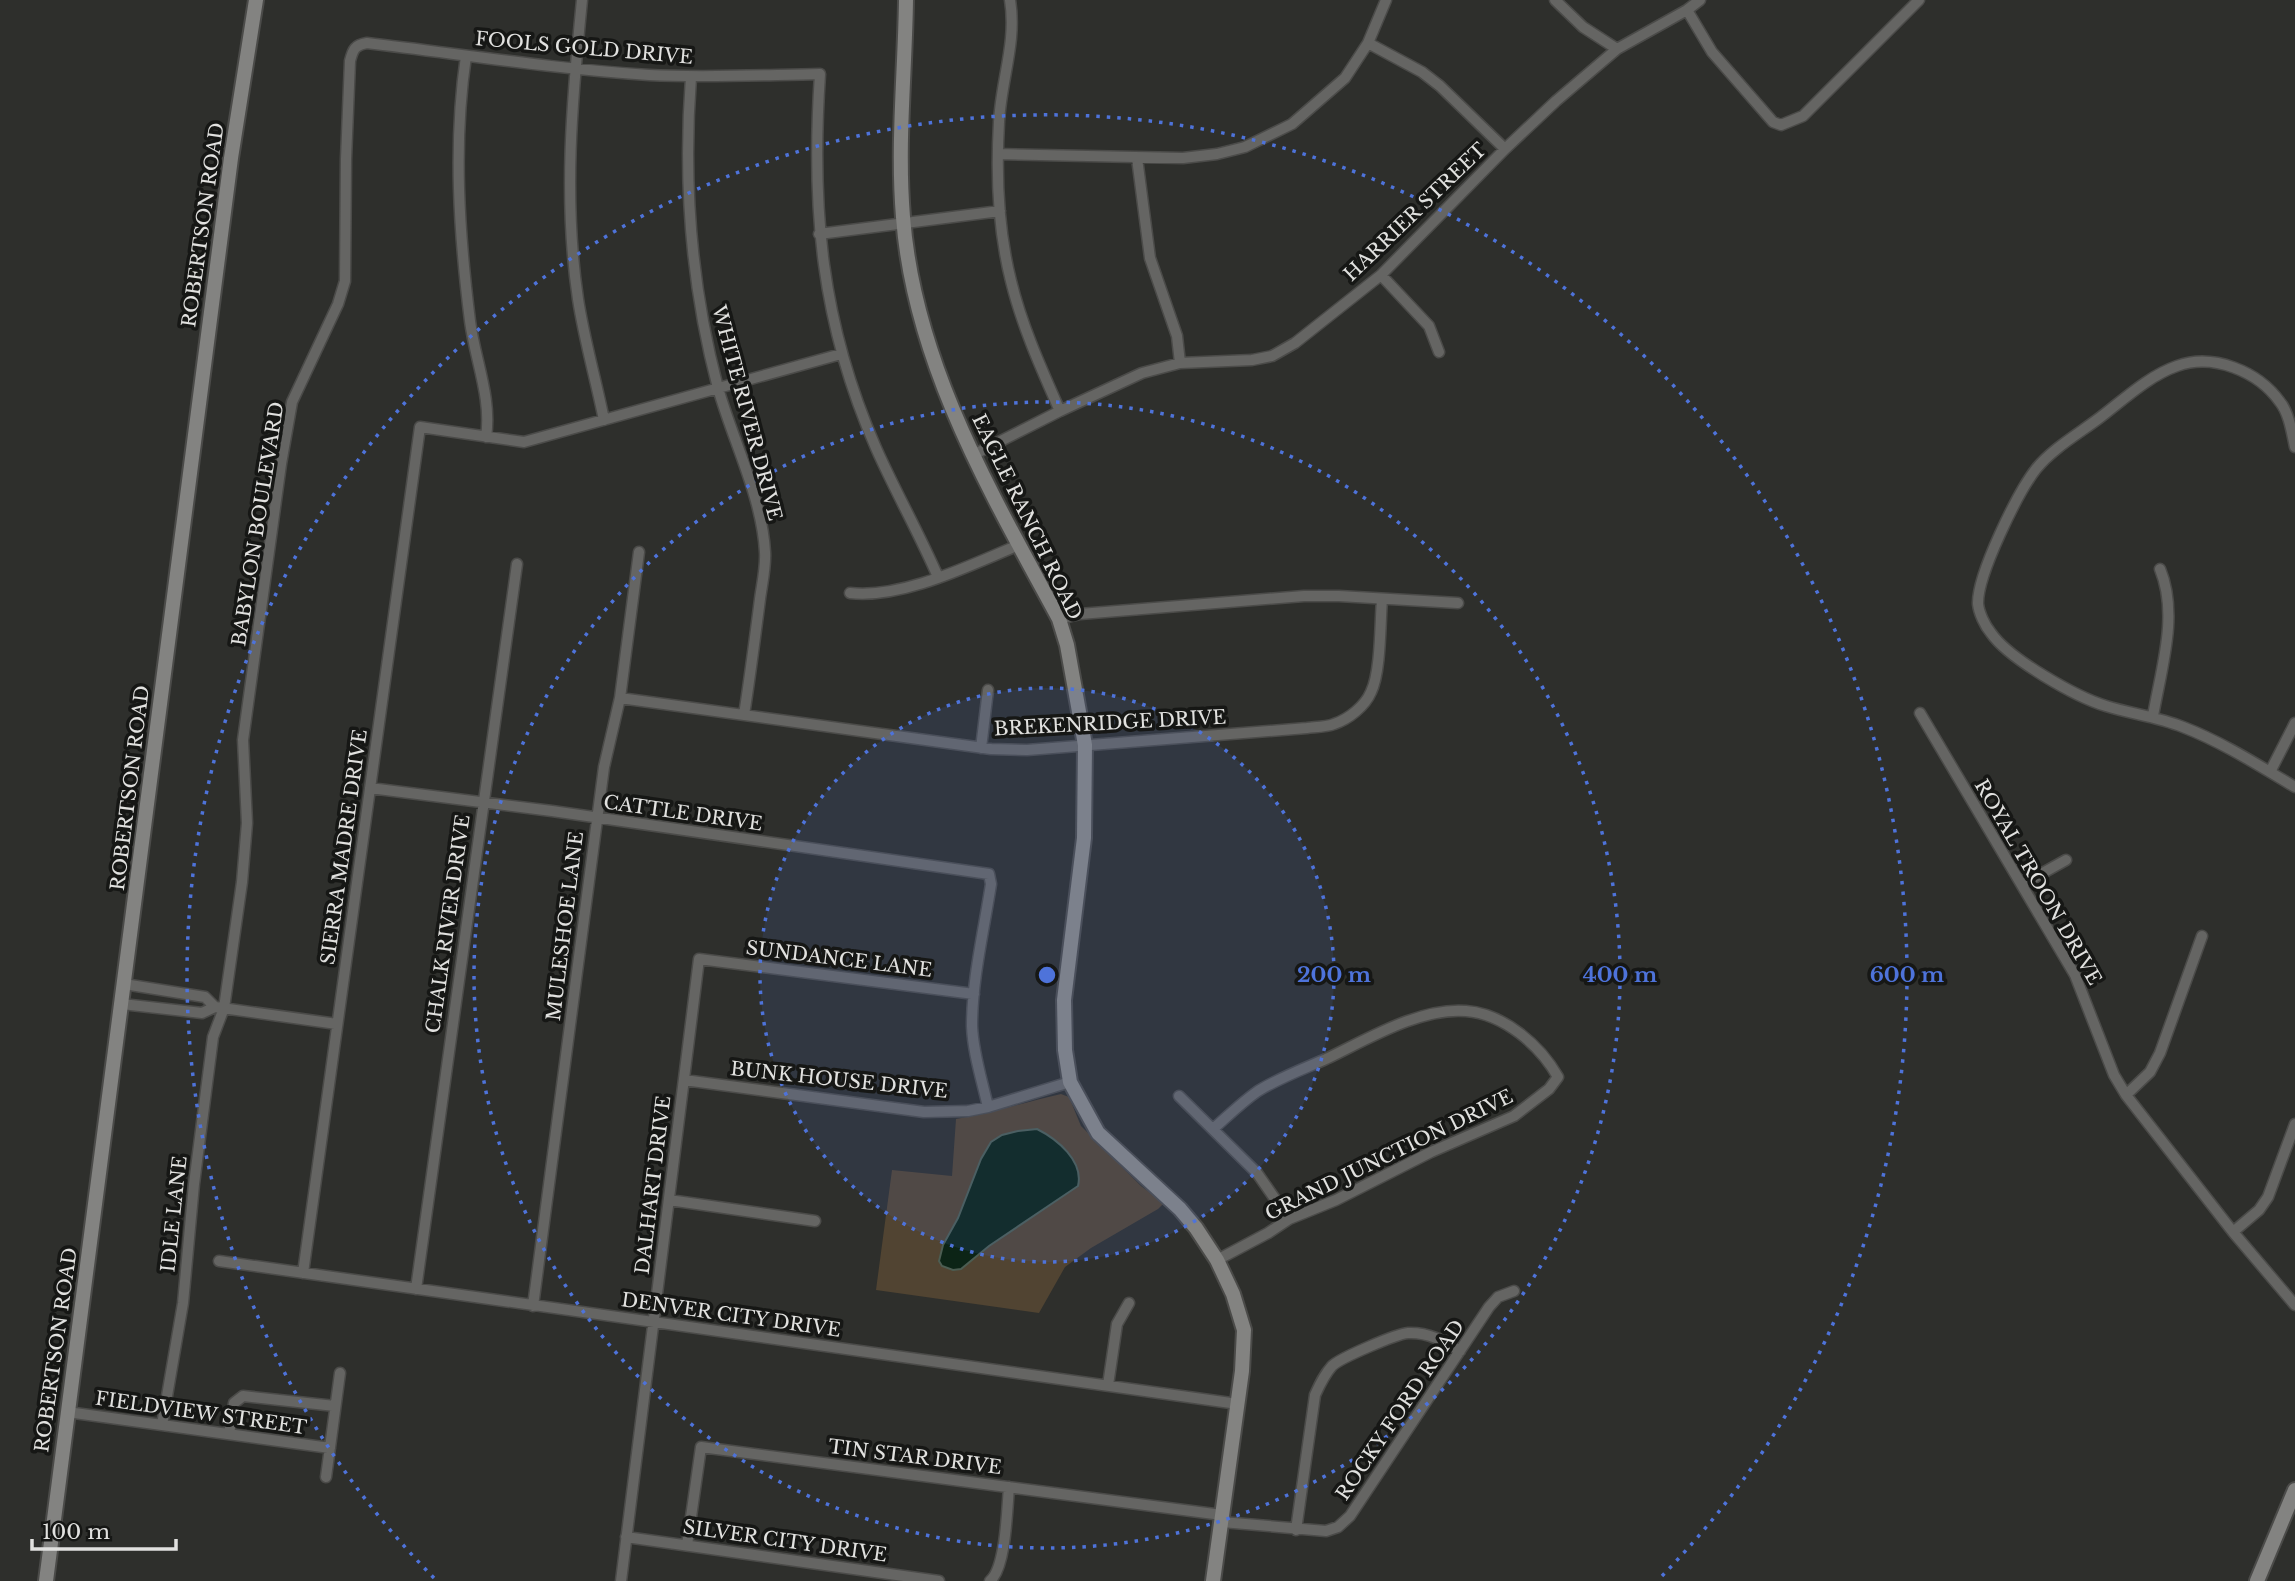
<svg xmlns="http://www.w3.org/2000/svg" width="2295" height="1581" font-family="'Libre Baskerville',serif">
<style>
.green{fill:#514432}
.water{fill:#0c2416;stroke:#4c5d52;stroke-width:2}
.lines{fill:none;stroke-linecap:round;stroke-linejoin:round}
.street-casing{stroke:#4b4b49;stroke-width:13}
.secondary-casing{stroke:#4b4b49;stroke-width:18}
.street{stroke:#656563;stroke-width:10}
.secondary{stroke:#838381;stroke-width:14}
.ring{fill:none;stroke:#4e73da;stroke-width:3.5;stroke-dasharray:3.5 7}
.labels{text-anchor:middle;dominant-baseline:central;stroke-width:7;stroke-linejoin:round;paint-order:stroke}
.street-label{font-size:19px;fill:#e1e1df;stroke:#161715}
.centre{fill:#4e73da;stroke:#161715;stroke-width:3.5}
.ring-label{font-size:21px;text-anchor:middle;font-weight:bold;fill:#4e73da;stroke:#161715;stroke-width:7;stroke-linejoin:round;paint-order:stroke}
</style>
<rect width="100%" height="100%" fill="#2e2f2c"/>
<!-- green -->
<path class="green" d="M1061,1094L1069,1097L1081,1126L1141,1186L1164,1203L1158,1209L1091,1248L1065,1267L1039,1313L876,1290L892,1170L952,1176L956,1119C993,1113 1025,1102 1061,1094Z"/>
<!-- water -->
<path class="water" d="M1037,1129C1057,1139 1084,1161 1078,1186L989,1246L961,1269L953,1270L942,1266L939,1261L943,1245L958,1218L981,1159L991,1142L1002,1135L1018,1131Z"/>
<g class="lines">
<defs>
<path id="street" d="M582,0C572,100 563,199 578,299C584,339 596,380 604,420
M1010,0C1017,42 1001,80 999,122C996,174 998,230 1011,281C1022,326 1041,368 1060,411
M1555,0L1583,27L1617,49
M1687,10L1712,52L1773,122L1781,125L1803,116L1919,0
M1368,43L1422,72L1440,86L1505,149
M466,56C453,144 459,233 470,321C475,360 492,398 486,437
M691,77C683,182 691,286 718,388C733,441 762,497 765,552C766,567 762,584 760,599C755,638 750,677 744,715
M998,154L1183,158L1217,154L1245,147L1292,124L1345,78L1368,43L1386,0
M1137,158L1150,258L1177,336L1180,363
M819,234L1000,211
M1381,275L1429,326L1439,352
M2295,447C2292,433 2289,413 2280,402C2258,371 2213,353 2177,366C2148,376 2122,401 2098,419C2078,434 2052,449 2036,469C2018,492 1977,575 1978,604C1979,613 1985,626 1991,633C2009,659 2076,697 2106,706C2132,714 2158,717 2183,727C2222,742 2258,765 2295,787
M973,455L1060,411L1142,373L1180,363L1252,360L1272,356L1295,343L1381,275L1505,149L1556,101L1617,49L1687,10L1700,0
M850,593C903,599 970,565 1019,545
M1059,619L1080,614L1304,596H1339L1458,603
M620,698L991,749L1027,750L1307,728C1315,727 1326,727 1334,724C1349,719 1365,706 1371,692C1381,672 1380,623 1382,599
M1920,713L2075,975L2114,1075L2126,1095L2233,1232L2295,1305
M2153,716C2161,669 2179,615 2160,569
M981,748L988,690
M2270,772L2295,723
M370,788L552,811L989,874L991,884C984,930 972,979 972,1026C973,1053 982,1080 988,1107
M2023,884L2066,860
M124,984L205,997L215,1007
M122,1004L202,1013L215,1007L337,1024
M684,1080L924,1112L968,1111L988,1107L1070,1082
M2126,1095L2150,1072L2160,1053L2202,936
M1179,1096L1257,1173L1289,1219
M1213,1129C1228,1116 1242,1102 1258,1091C1279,1078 1303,1069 1326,1059C1366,1040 1420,1007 1466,1011C1504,1014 1540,1045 1558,1077
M669,1200L815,1221
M2233,1232L2259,1210L2268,1197L2295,1124
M1217,1260L1268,1233L1289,1219L1336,1200L1431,1152L1514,1116L1549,1089L1558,1077
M219,1261L1238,1404
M303,1273L420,427L524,442L841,354
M416,1289L517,564
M533,1306L604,767L620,698L639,552
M1108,1385L1117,1324L1129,1303
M67,1412L330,1448
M162,1425L183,1303L194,1184L213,1037L224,1008L242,882L247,823L243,740L281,464L292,402L338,304L345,281L346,159L350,61C353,49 355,45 367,43C461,54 554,69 649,75C706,78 763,75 820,74C811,208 821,323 876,448C895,491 919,533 938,577
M229,1434L234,1403L243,1396L335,1406
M326,1477L340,1373
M1222,1522L1326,1531L1338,1527L1350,1516L1489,1307L1498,1297L1514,1291
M1296,1530L1315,1395C1320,1384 1324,1375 1332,1366C1340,1358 1396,1334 1408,1333C1428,1332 1444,1341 1460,1351
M626,1537L939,1581
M687,1545L701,1447L1222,1515
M621,1581L699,959L974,994
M990,1581C1006,1568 1007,1509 1009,1487"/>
<path id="secondary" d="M906,0C905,73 897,144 903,217C914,363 991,493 1059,619L1067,645L1085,745L1084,838L1064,1000L1065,1050L1070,1082L1098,1133L1180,1209L1196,1228L1217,1260L1233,1294L1244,1330L1242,1371L1213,1581
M46,1581L231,158L256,0
M2257,1581L2295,1490"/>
</defs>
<!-- street casing -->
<use href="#street" class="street-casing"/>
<!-- secondary casing -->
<use href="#secondary" class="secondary-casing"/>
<!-- street -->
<use href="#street" class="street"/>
<!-- secondary -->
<use href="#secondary" class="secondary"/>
</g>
<!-- distance rings -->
<circle cx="1047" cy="975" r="287" fill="#4e73da" fill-opacity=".12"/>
<g class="ring">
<circle cx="1047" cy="975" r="287"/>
<circle cx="1047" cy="975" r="573"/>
<path d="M434 1578A860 860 0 1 1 1660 1578"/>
</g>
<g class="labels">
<!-- street labels -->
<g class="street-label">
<text transform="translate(584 48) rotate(5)">FOOLS GOLD DRIVE</text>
<text transform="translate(1415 212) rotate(-44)">HARRIER STREET</text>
<text transform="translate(203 225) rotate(-82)">ROBERTSON ROAD</text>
<text transform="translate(747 413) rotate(75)">WHITE RIVER DRIVE</text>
<text transform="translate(1027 517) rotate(64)">EAGLE RANCH ROAD</text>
<text transform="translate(258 524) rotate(-81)">BABYLON BOULEVARD</text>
<text transform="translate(1110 723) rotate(-3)">BREKENRIDGE DRIVE</text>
<text transform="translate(130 788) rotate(-83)">ROBERTSON ROAD</text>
<text transform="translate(683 813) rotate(8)">CATTLE DRIVE</text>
<text transform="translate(344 847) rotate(-82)">SIERRA MADRE DRIVE</text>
<text transform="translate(2038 882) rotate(60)">ROYAL TROON DRIVE</text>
<text transform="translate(448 924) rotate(-82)">CHALK RIVER DRIVE</text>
<text transform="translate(565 926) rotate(-83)">MULESHOE LANE</text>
<text transform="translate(839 959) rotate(7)">SUNDANCE LANE</text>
<text transform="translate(839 1080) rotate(6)">BUNK HOUSE DRIVE</text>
<text transform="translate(1389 1155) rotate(-26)">GRAND JUNCTION DRIVE</text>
<text transform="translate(653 1185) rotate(-83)">DALHART DRIVE</text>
<text transform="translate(174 1214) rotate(-84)">IDLE LANE</text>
<text transform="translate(731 1315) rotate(8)">DENVER CITY DRIVE</text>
<text transform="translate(56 1350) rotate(-82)">ROBERTSON ROAD</text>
<text transform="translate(1400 1410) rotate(-56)">ROCKY FORD ROAD</text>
<text transform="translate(201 1413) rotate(8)">FIELDVIEW STREET</text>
<text transform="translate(915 1457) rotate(7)">TIN STAR DRIVE</text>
<text transform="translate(785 1541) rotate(8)">SILVER CITY DRIVE</text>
</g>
</g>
<circle cx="1047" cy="975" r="10" class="centre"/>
<g class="ring-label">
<text x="1334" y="982">200 m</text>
<text x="1620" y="982">400 m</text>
<text x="1907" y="982">600 m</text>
</g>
<!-- scale -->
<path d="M32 1539v10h144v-10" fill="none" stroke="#e1e1df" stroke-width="3.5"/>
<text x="42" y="1539" font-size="21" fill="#e1e1df" stroke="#161715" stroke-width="5" paint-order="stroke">100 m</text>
</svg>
